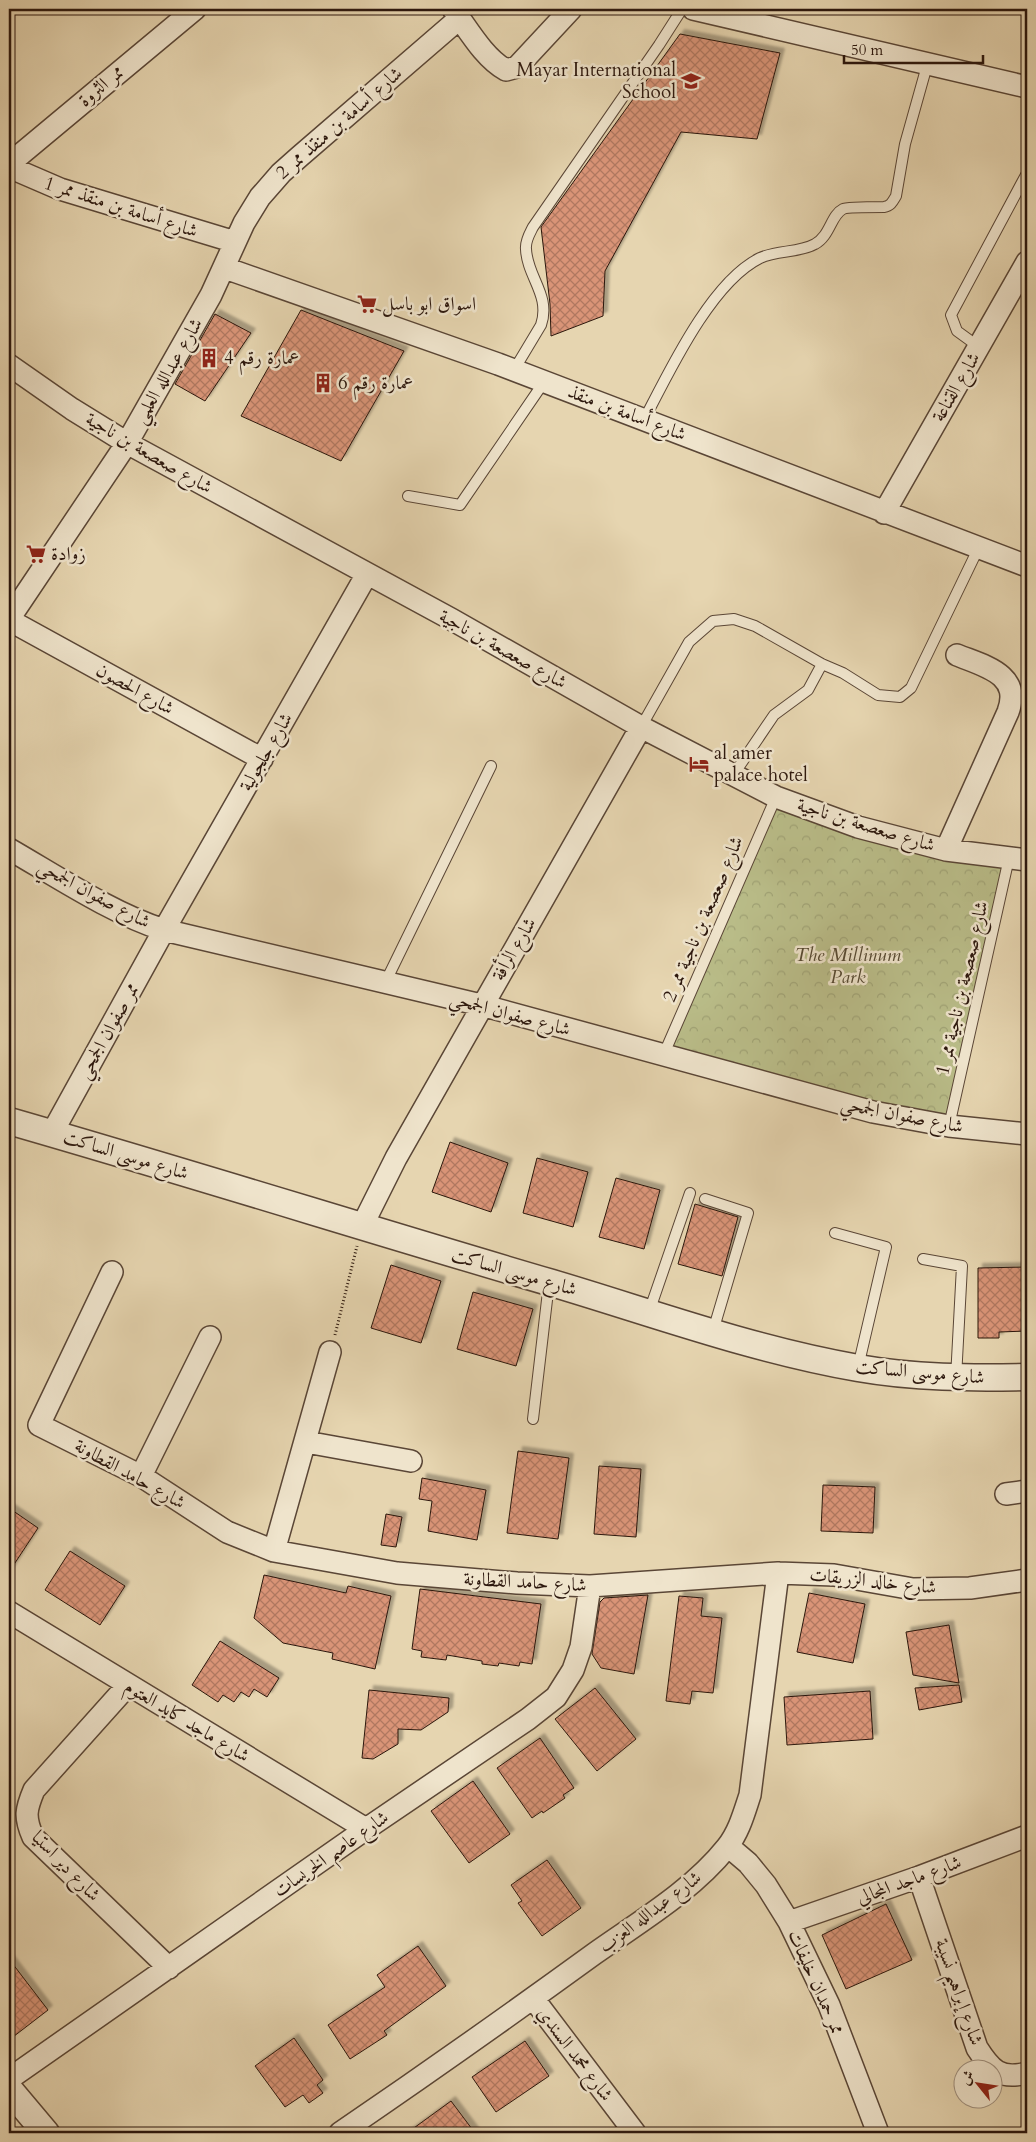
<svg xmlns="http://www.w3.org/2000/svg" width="1036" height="2142" font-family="Cardo,Amiri,serif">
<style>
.park{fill:url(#park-crowns);stroke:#726a4a}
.building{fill:url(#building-cross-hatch);stroke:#2c170d;filter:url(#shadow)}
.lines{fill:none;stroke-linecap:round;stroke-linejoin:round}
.service-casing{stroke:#5a4636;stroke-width:12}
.minor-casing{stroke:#5a4636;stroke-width:24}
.tertiary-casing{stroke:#5a4636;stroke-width:29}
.path{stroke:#2c170d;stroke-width:3;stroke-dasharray:1 2.5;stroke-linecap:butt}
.service{stroke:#efe4cc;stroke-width:10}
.minor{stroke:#efe4cc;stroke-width:21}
.tertiary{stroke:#efe4cc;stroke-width:26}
.labels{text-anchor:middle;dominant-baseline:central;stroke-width:5;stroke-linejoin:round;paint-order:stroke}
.poi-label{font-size:19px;fill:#2c170d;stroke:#efe4cc;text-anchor:start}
.street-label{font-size:19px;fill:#2c170d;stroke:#efe4cc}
.park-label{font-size:19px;font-style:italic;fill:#564932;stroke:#efe4cc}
</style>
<defs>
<pattern id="park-crowns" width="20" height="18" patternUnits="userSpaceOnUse" patternTransform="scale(1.25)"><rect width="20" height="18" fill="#b9bc88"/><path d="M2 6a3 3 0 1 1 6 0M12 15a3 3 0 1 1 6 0" fill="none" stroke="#9fa174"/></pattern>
<pattern id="building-cross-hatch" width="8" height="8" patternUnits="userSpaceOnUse" patternTransform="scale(1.25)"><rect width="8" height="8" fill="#d99477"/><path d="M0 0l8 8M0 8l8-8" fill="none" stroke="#b07860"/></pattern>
<filter id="shadow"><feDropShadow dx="4.5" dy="-4.5" stdDeviation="1" flood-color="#0004"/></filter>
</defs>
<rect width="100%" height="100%" fill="#e6d5b0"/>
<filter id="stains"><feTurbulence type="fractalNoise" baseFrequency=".004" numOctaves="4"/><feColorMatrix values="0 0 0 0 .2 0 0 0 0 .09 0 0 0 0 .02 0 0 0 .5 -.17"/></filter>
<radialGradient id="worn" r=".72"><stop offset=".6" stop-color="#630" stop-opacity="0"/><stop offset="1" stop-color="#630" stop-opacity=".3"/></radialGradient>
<!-- park -->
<path class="park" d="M776,797L1009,858L949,1126L663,1056Z"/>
<!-- building -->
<path class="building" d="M680,34L780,53L757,139L681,132L605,271L603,316L551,336L550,304L541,227Z
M301,310L404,351L341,461L241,416Z
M215,314L251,333L205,401L175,384Z
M450,1142L508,1163L491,1212L432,1192Z
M537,1158L588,1172L573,1227L523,1213Z
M616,1178L660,1190L644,1249L599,1237Z
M695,1204L738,1217L722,1276L678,1264Z
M391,1265L441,1281L421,1343L371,1328Z
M1027,1267V1331L999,1332V1338H978V1268Z
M473,1292L533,1309L516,1366L457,1349Z
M518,1451L569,1458L558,1539L507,1533Z
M599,1466L641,1469L636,1537L594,1534Z
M422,1478L486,1490L477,1540L428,1531L432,1501L419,1499Z
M823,1485L875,1487L873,1533L821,1531Z
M9,1508L38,1528L9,1572Z
M386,1514L402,1517L396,1547L381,1545Z
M70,1551L125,1586L100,1625L45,1590Z
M264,1575L346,1593L348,1586L391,1596L375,1669L332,1659L333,1653L283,1643L254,1618Z
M420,1589L541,1604L532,1664L520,1662L519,1666L499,1663L498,1666L482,1664V1661L447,1655L446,1660L421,1657L422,1651L412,1649Z
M809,1593L865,1604L853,1663L797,1652Z
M648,1595L634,1674L601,1668L592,1654L600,1602L604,1598Z
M679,1596L703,1598L701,1616L722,1618L713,1693L692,1691L690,1704L666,1701Z
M949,1625L959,1683L913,1675L906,1632Z
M220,1641L279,1678L267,1697L254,1689L249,1697L241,1692L234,1702L223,1695L218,1702L192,1685Z
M959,1685L962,1702L919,1710L915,1688Z
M595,1688L636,1739L597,1771L555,1719Z
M369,1690L449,1698L448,1712L421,1730L398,1729V1744L373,1759L362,1758Z
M870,1691L873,1739L787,1745L784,1697Z
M540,1738L574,1788L563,1795L565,1798L543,1813L542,1811L532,1818L497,1768Z
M473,1781L510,1834L469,1863L431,1811Z
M547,1860L581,1908L542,1936L518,1903L522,1901L511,1885Z
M886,1904L912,1960L846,1989L822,1935Z
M418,1946L446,1986L384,2031L387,2035L350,2059L328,2025L385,1987L377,1975Z
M9,1959L48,2010L9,2040Z
M294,2038L323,2080L317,2085L323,2093L309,2103L303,2095L285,2107L255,2066Z
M525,2041L549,2076L496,2112L472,2077Z
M451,2101L475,2133H407Z"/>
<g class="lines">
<defs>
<path id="service" d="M979,347L957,331L951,315L1027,173
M514,370L541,325C551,295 527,277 526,249C525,241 530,233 533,227L659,45L682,9
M644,420C669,372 711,282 760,258C777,250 799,253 815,244C830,236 831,215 843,209C847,207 877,207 884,207C891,206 893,201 896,196L905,144L928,62
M408,496L460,505L544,382
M641,727L689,642L713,621L734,619L755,626L822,664L843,673L878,695L900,697L911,688L979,547
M734,774L774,715L808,690L822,664
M385,983L491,766
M663,1056L776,797
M949,1126L1009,858
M705,1199L748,1213L713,1331
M835,1233L886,1247L858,1367
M923,1259L962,1266L956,1378
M649,1312L690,1193
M533,1419L549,1283"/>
<path id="minor" d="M453,9C468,29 484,58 506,70L517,67L571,9
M693,9L1027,87
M9,164L195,9
M9,167L60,189L235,242
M225,268L498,364L1027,566
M9,365L72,409L127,443L451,619L641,727L776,797L858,827L946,850L1027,860
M884,513L1027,262
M9,619L127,443L211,295L244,223L260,197L281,173L299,157L460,18
M9,620L262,759
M9,849C56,876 113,914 164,930L481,1005L873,1112L949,1126L1027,1134
M946,850L1008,712C1022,674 984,666 957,655
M52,1133L164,930L367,574
M362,1226L396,1158L641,727
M112,1272L39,1425L141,1476L227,1532L274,1551L397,1573L517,1583L590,1586L778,1573L834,1575L913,1589L970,1588L1027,1580
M306,1442L411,1461
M141,1476L210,1337
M1006,1494L1027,1491
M274,1551L330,1352
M9,1612L366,1829
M128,1685L34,1790C26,1809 24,1817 33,1837L169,1968
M728,1846L748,1863L766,1885L789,1922L829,2005L878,2133
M919,1877L977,2048C991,2070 1000,2080 1027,2073
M789,1922L919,1877L1027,1836
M533,1998L635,2133
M9,2079L366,1829L528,1719L556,1697L573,1670L581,1647L590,1586
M340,2133C425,2075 510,2015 594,1954C639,1922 692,1891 727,1847C739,1832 744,1813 750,1795L778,1573"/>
<path id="tertiary" d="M9,1121C190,1173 371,1230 552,1283C653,1313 754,1350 858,1368C915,1378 970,1378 1027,1377
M9,2089L46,2133"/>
</defs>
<!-- service casing -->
<use href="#service" class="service-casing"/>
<!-- minor casing -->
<use href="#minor" class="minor-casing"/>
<!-- tertiary casing -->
<use href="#tertiary" class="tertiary-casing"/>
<!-- path -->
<path class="path" d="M335,1335L357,1246"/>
<!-- service -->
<use href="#service" class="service"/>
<!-- minor -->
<use href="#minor" class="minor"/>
<!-- tertiary -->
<use href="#tertiary" class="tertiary"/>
</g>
<!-- icons -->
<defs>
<symbol id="school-bare" viewBox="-9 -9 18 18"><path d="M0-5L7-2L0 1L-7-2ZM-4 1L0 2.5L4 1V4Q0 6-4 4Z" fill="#8f2418" stroke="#efe4cc" stroke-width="2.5" paint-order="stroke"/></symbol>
<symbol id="supermarket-bare" viewBox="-9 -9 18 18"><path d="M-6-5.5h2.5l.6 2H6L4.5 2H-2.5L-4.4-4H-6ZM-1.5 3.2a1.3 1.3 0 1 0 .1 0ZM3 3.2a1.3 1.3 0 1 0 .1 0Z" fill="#8f2418" stroke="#efe4cc" stroke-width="2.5" paint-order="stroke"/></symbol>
<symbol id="building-bare" viewBox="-9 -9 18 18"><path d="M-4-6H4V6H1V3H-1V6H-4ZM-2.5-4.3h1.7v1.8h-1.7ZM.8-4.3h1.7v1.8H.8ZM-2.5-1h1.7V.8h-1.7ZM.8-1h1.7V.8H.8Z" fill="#8f2418" stroke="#efe4cc" stroke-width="2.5" paint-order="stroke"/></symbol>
<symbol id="hotel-bare" viewBox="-9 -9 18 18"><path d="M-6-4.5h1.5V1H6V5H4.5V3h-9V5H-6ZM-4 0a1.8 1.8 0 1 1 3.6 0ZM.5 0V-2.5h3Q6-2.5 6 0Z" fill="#8f2418" stroke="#efe4cc" stroke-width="2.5" paint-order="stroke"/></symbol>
</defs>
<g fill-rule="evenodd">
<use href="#school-bare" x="677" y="67" width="28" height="28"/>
<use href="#supermarket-bare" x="353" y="290" width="28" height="28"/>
<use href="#building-bare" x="195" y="344" width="28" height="28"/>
<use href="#building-bare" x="309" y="369" width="28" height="28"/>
<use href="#supermarket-bare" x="22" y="540" width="28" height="28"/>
<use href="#hotel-bare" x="685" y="750" width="28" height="28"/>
</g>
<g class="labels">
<!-- poi labels -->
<g class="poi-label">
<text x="676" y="70" text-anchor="end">Mayar International<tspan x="676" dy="22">School</tspan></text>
<text x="382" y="304">اسواق ابو باسل</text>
<text x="224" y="358">عمارة رقم 4</text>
<text x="338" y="383">عمارة رقم 6</text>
<text x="51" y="554">زوادة</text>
<text x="714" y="753">al amer<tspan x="714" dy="22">palace hotel</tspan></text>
</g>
<!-- street labels -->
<g class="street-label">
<text transform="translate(101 86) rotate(-40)">ممر الثروة</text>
<text transform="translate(339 123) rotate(-41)">شارع أسامة بن منقذ ممر 2</text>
<text transform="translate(121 207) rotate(18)">شارع أسامة بن منقذ ممر 1</text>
<text transform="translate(168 371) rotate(-60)">شارع عبدالله العلمي</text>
<text transform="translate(956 387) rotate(-60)">شارع القناعة</text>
<text transform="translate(627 413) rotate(21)">شارع أسامة بن منقذ</text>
<text transform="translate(149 453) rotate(30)">شارع صعصعة بن ناجية</text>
<text transform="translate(503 649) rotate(29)">شارع صعصعة بن ناجية</text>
<text transform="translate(135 689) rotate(29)">شارع الحصون</text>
<text transform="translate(266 752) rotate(-60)">شارع جلجولية</text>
<text transform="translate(866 825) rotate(17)">شارع صعصعة بن ناجية</text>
<text transform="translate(94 894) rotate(28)">شارع صفوان الجمحي</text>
<text transform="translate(703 919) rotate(-67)">شارع صعصعة بن ناجية ممر 2</text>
<text transform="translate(514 949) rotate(-60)">شارع الرأفة</text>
<text transform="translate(962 988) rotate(-77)">شارع صعصعة بن ناجية ممر 1</text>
<text transform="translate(510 1014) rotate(15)">شارع صفوان الجمحي</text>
<text transform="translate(108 1031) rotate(-61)">ممر صفوان الجمحي</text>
<text transform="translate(902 1115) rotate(11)">شارع صفوان الجمحي</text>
<text transform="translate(126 1155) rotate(17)">شارع موسى الساكت</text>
<text transform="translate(514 1272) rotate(16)">شارع موسى الساكت</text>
<text transform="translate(920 1372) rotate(5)">شارع موسى الساكت</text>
<text transform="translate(130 1474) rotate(29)">شارع حامد القطاونة</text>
<text transform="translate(873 1581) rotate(6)">شارع خالد الزريقات</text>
<text transform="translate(525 1582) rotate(3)">شارع حامد القطاونة</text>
<text transform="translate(187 1721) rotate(31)">شارع ماجد كايد العتوم</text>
<text transform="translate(331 1854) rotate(-35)">شارع عاصم الخريسات</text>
<text transform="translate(66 1866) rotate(46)">شارع دير استيا</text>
<text transform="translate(909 1880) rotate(-20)">شارع ماجد المجالي</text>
<text transform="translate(650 1912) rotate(-37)">شارع عبدالله العزب</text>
<text transform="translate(816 1982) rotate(66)">ممر حمدان خليفات</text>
<text transform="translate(959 1992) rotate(71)">شارع إبراهيم نسيبة</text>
<text transform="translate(575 2054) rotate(53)">شارع محمد السندي</text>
</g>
<!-- park labels -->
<g class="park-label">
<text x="848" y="955">The Millinum<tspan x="848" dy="22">Park</tspan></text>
</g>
</g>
<!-- margin -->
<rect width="1036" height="2142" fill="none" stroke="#e6d5b0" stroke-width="30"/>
<rect x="10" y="10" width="1016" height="2122" fill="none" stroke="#2c170d" stroke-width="2.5"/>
<rect x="15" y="15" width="1006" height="2112" fill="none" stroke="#2c170d"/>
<!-- north arrow -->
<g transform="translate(978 2084) rotate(300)"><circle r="24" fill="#efe4cc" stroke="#a19280"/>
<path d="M0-4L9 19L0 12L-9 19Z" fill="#8f2418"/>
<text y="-8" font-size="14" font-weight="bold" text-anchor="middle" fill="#2c170d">ش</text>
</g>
<!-- scale -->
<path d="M844 55v8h139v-8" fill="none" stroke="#2c170d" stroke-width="2.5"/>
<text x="851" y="55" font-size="15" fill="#2c170d" stroke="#efe4cc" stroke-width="4" paint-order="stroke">50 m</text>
<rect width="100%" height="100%" filter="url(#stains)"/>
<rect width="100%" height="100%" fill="url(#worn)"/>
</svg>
